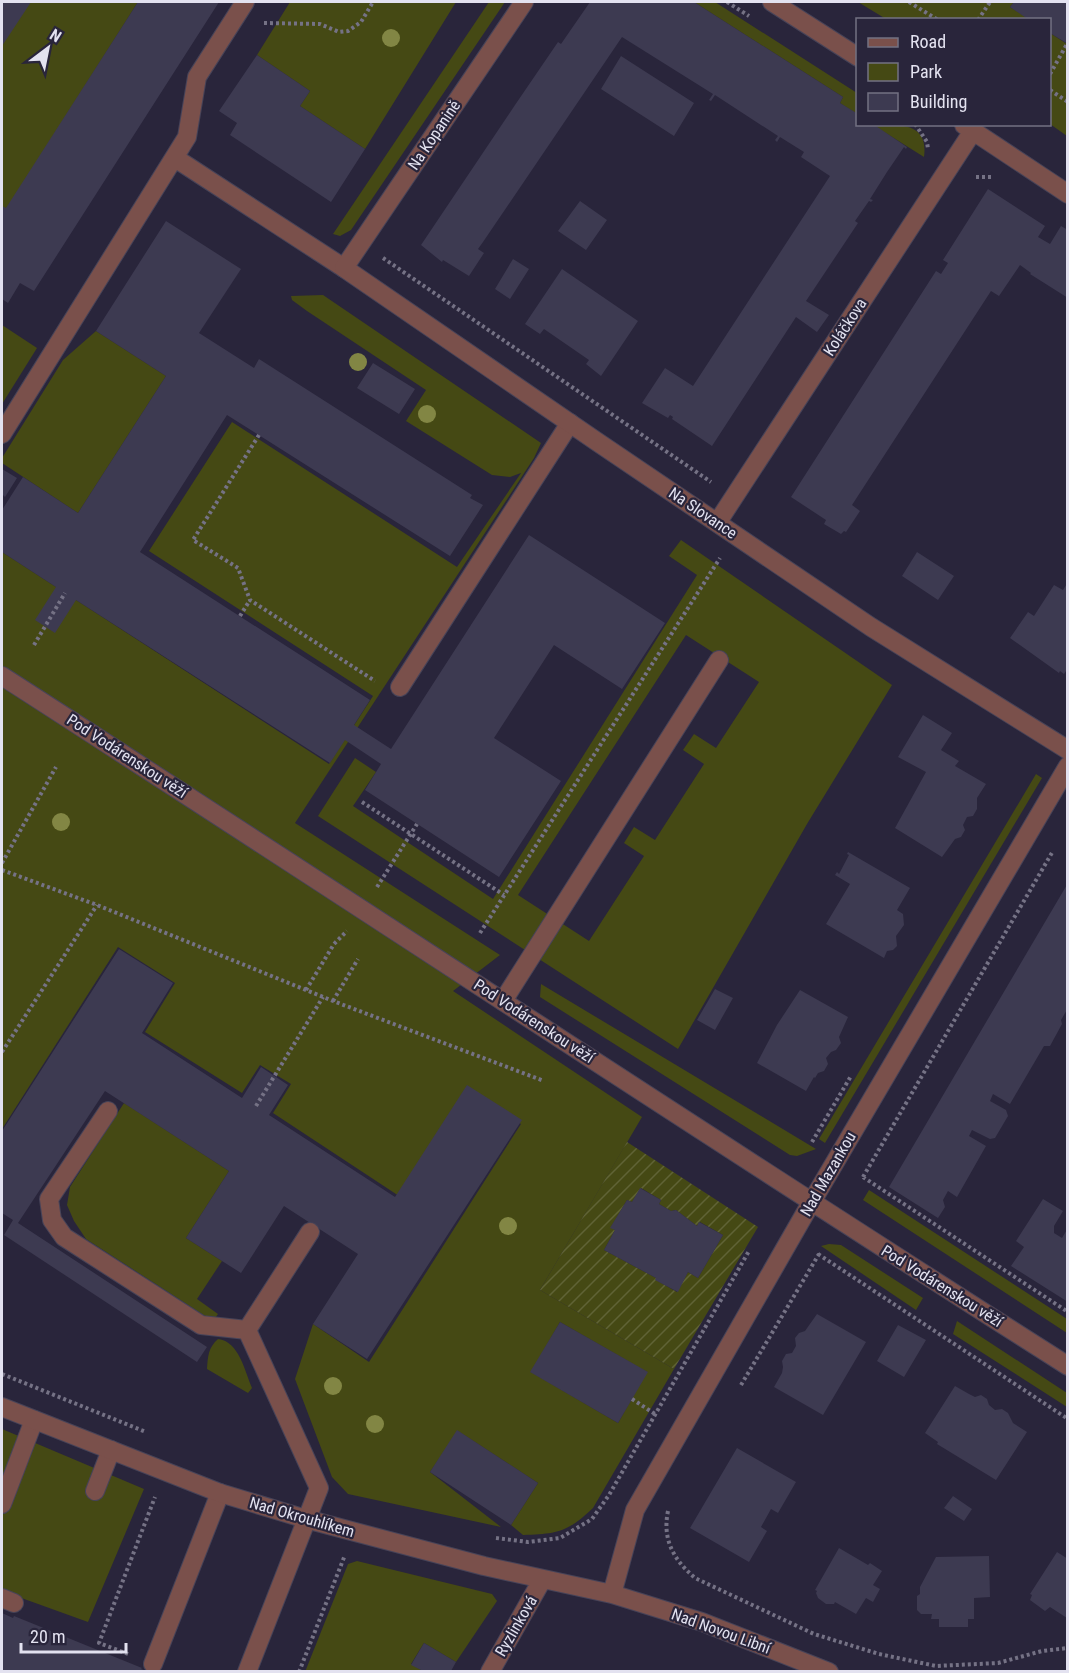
<svg xmlns="http://www.w3.org/2000/svg" width="1069" height="1673" font-family="'Roboto Condensed',sans-serif">
<style>
.green{fill:#454914;fill-rule:evenodd}
.garden{fill:url(#garden-furrows);fill-rule:evenodd}
.building{fill:#3d3a51}
.lines{fill:none;stroke-linecap:round;stroke-linejoin:round}
.lane-casing{stroke:#474358;stroke-width:20}
.street-casing{stroke:#474358;stroke-width:20}
.path{stroke:#757285;stroke-width:4;stroke-dasharray:3 3;stroke-linecap:butt}
.lane{stroke:#7a504b;stroke-width:18}
.street{stroke:#7a504b;stroke-width:18}
.tree{fill:#828644}
.labels{text-anchor:middle;dominant-baseline:central;stroke-width:4.5;stroke-linejoin:round;paint-order:stroke}
.street-label{font-size:16px;fill:#e3e2f0;stroke:#29253b}
</style>
<defs>
<pattern id="garden-furrows" width="10" height="10" patternUnits="userSpaceOnUse" patternTransform="scale(1.5)"><rect width="10" height="10" fill="#454914"/><path d="M-1 1l2-2M0 10L10 0M9 11l2-2" fill="none" stroke="#606336"/></pattern>
</defs>
<rect width="100%" height="100%" fill="#29253b"/>
<!-- green -->
<path class="green" d="M2,2H138L2,216Z
M290,2H456L365,149L300,106L310,91L257,55Z
M489,2H505L351,230L340,236L333,234Z
M694,2H715L857,93V114L840,103L843,97Z
M858,2H1014L1010,7L1029,19H886Z
M1050,33L1067,44V136L1050,124Z
M873,125C897,125 929,121 924,157Z
M323,295L541,443L534,458L295,823L500,955L453,991L642,1117L540,1290L674,1369L593,1508C568,1532 557,1534 523,1535L511,1525L538,1483L458,1431L430,1472L501,1527L348,1494L332,1477L295,1379L313,1324L369,1362L521,1124L468,1091L399,1196L273,1113L291,1084L260,1065L242,1093L145,1032L175,983L118,947L2,1129V552L329,764L373,696L149,551L232,422L457,567L521,473L510,477L492,475L406,421L426,390L307,311L292,300L291,296ZM560,1322L647,1372L618,1423L531,1372Z
M2,325L37,348L2,404Z
M96,331L166,376L78,513L2,463V458L63,360Z
M681,540L892,685L807,824L678,1049L318,816L355,758L376,772L353,806L493,899L697,575L669,556ZM686,635L759,682L716,748L694,734L683,750L704,764L655,840L634,827L624,843L644,856L589,941L518,895Z
M1036,774L1042,778L825,1143L819,1139Z
M541,984L816,1149L797,1156L790,1155L540,997Z
M124,1103L229,1171L186,1238L222,1261L197,1299L218,1314L213,1321L86,1239L74,1221L67,1205L70,1187Z
M869,1190L1067,1319V1333L863,1200Z
M829,1244L841,1245L923,1298L916,1310L821,1246Z
M957,1321L1067,1393V1407L953,1334Z
M218,1339C239,1341 245,1372 252,1388L248,1393L207,1369C208,1356 208,1348 218,1339Z
M2,1429L144,1489L88,1622L2,1591Z
M357,1561L492,1594L497,1601L456,1662L424,1643L411,1664L423,1671L305,1672L348,1564Z"/>
<!-- garden -->
<path class="garden" d="M627,1142L758,1227L674,1369L540,1290ZM641,1188L661,1200L659,1204L671,1211L676,1210L697,1226L700,1222L723,1235L698,1278L688,1272L677,1292L656,1280V1278L604,1250L615,1230L611,1227L627,1200L632,1202Z"/>
<!-- building -->
<path class="building" d="M2,2H31L2,46Z
M138,2H219L34,291L20,283L8,303L2,299V206L6,208Z
M590,2H694L843,97L840,103L858,114V124H873L907,147L906,149L904,147L887,172L870,199L873,200L871,202L869,201L855,221L858,223L806,301L829,315L817,332L796,317L712,446L672,419L673,417L670,415L668,418L642,403L665,368L693,386L755,291L830,176L801,157L804,152L780,137L777,142L775,140L778,136L715,95L711,101L709,100L713,94L622,37L483,242L478,249L484,253L469,276L443,260L442,262L421,245L515,105L558,42L561,44Z
M1014,2H1068V44L1050,33V20H1029L1010,7Z
M257,55L310,91L300,106L365,149L331,202L230,135L237,123L219,111Z
M621,56L694,103L674,136L601,89Z
M988,189L1045,226L1038,237L1050,244L1061,226L1068,230V298L1030,274L1031,273L1020,265L999,296L991,291L852,505L860,511L846,532L844,531L841,534L824,524L826,520L791,497L936,271L941,274L948,263L943,260Z
M580,201L607,220L586,250L558,231Z
M166,221L241,269L199,333L254,368L259,359L472,495L470,498L483,505L450,556L227,415L140,552L370,700L354,725L391,749L529,535L665,623L622,689L554,645L494,738L561,781L499,877L365,790L381,764L345,740L330,763L76,600L55,633L35,620L56,587L2,552V510L23,477L78,513L166,376L96,331Z
M513,259L529,269L510,299L495,289Z
M562,269L638,321L601,376L586,364L589,360L544,329L540,334L525,324Z
M373,363L415,389L399,414L357,388Z
M2,469L17,478L5,497L2,494Z
M917,552L954,576L938,600L902,576Z
M1068,582V668L1064,674L1060,671L1059,673L1010,638L1028,612L1034,616L1054,585L1063,590Z
M923,715L952,733L941,750L959,761L955,766L986,784L977,798V809L973,816L967,817L963,825L965,830L961,837L955,839L942,857L895,828L926,772L898,757Z
M848,852L910,888L897,910L903,914L904,925L896,936L897,946L893,950L887,951L884,958L826,924L850,884L835,875L837,872L839,874L849,855L847,854Z
M1068,883V1008L1061,1020L1062,1024L1050,1046H1044L1010,1104L993,1094L990,1101L1006,1110L1008,1116L995,1138L990,1139L972,1130L969,1136L986,1146L957,1197L948,1191L943,1200L945,1207L938,1218L889,1187Z
M119,949L173,983L142,1033L242,1098L261,1067L288,1085L269,1115L395,1197L467,1085L522,1120L367,1359L313,1324L358,1254L284,1206L241,1273L222,1261L186,1238L229,1171L105,1091L18,1223L207,1347L197,1362L4,1235L13,1220L2,1213V1131Z
M715,989L733,998L715,1030L697,1020Z
M800,990L848,1017L839,1037L841,1043L836,1050L831,1052L826,1058L828,1064L824,1071L818,1073L815,1078L814,1077L806,1091L757,1063L777,1025Z
M640,1188L661,1200L659,1204L671,1211L676,1210L697,1226L699,1222L723,1235L698,1278L688,1272L678,1292L655,1280L656,1278L604,1250L615,1230L610,1228L627,1200L632,1202Z
M1043,1199L1063,1211L1054,1226V1233L1062,1238L1068,1228V1302L1011,1266L1024,1247L1016,1241Z
M817,1314L866,1342L823,1415L774,1387L782,1373L783,1367L782,1361L786,1354L792,1353L796,1346L795,1338L799,1333L805,1331Z
M560,1322L648,1372L618,1423L530,1372Z
M898,1325L926,1340L904,1377L877,1361Z
M955,1386L969,1394L975,1397L981,1395L987,1399L989,1405L995,1410L1002,1409L1008,1413L1013,1423L1027,1432L996,1480L937,1444L938,1442L925,1433Z
M457,1430L538,1483L511,1525L430,1472Z
M737,1448L796,1482L778,1513L771,1509L761,1527L767,1531L749,1562L690,1528Z
M953,1496L972,1509L964,1521L944,1508Z
M839,1548L868,1565L870,1563L882,1571L873,1585L880,1589L873,1602L866,1598L856,1614L835,1602L834,1604H826L818,1598L816,1593L817,1591L815,1590Z
M1057,1552L1068,1559L1067,1618L1050,1607L1045,1611L1030,1600L1032,1595L1030,1594Z
M989,1556L990,1597L974,1598V1619H968V1627H939V1619H931L932,1614H921L917,1610V1596L920,1594V1587L936,1557Z
M2,1613L13,1618L14,1616L142,1668L141,1669L146,1671H2Z
M424,1643L456,1662L451,1671H423L411,1665Z"/>
<g class="lines">
<defs>
<path id="lane" d="M175,158L344,268
M2,434L187,137L197,77L245,2
M400,687L570,423
M503,1001L719,660
M108,1111L49,1199L52,1220L64,1237L201,1325L247,1330L319,1488L247,1672
M247,1330L310,1232
M95,1491L111,1450
M2,1504L34,1420
M2,1598L14,1603
M153,1664L220,1493"/>
<path id="street" d="M524,2L344,268L596,441L871,627L1068,750
M772,2L858,57
M964,125L1068,194
M717,523L973,131
M2,676C358,905 710,1139 1068,1366
M2,1407L220,1493L306,1519L484,1566L612,1594L702,1622L829,1672
M612,1594L635,1510L811,1203L1068,766
M490,1672L542,1580"/>
</defs>
<!-- lane casing -->
<use href="#lane" class="lane-casing"/>
<!-- street casing -->
<use href="#street" class="street-casing"/>
<!-- path -->
<path class="path" d="M727,2L749,16
M909,2L938,20
M978,20L990,2
M264,23L320,24L339,32L348,31L361,22L373,2
M1050,74L1067,44
M1050,90L1068,102
M915,124L927,142L928,149
M976,177H992
M383,258L711,482
M259,435L193,540L238,568L250,600L375,681
M240,616L250,600
M34,645L65,593
M362,802L504,895
M2,863L56,767
M2,870L97,905L333,1001L544,1081
M377,887L417,824
M480,933L720,558
M306,990L334,944L347,931
M333,1001L358,959
M2,1052L97,905
M256,1106L323,997
M812,1142L851,1076
M863,1177L1053,851
M863,1177L1068,1312
M818,1254L1068,1419
M2,1374L146,1432
M741,1385L819,1254
M632,1399L655,1414
M668,1511C662,1540 674,1560 695,1578L814,1634L879,1654L936,1666L998,1663L1042,1651L1068,1648
M496,1538L528,1542L560,1538L592,1519L609,1495L749,1251
M128,1654L99,1643L155,1497
M299,1672L345,1555"/>
<!-- lane -->
<use href="#lane" class="lane"/>
<!-- street -->
<use href="#street" class="street"/>
</g>
<!-- trees -->
<g class="tree">
<circle cx="391" cy="38" r="9"/>
<circle cx="358" cy="362" r="9"/>
<circle cx="427" cy="414" r="9"/>
<circle cx="61" cy="822" r="9"/>
<circle cx="508" cy="1226" r="9"/>
<circle cx="333" cy="1386" r="9"/>
<circle cx="375" cy="1424" r="9"/>
</g>
<g class="labels">
<!-- street labels -->
<g class="street-label">
<text transform="translate(434 135) rotate(-56)">Na Kopanině</text>
<text transform="translate(845 327) rotate(-57)">Koláčkova</text>
<text transform="translate(703 513) rotate(34)">Na Slovance</text>
<text transform="translate(127 756) rotate(33)">Pod Vodárenskou věží</text>
<text transform="translate(534 1021) rotate(33)">Pod Vodárenskou věží</text>
<text transform="translate(828 1174) rotate(-60)">Nad Mazankou</text>
<text transform="translate(942 1286) rotate(32)">Pod Vodárenskou věží</text>
<text transform="translate(302 1517) rotate(16)">Nad Okrouhlíkem</text>
<text transform="translate(516 1626) rotate(-60)">Ryzlinková</text>
<text transform="translate(721 1631) rotate(20)">Nad Novou Libní</text>
</g>
</g>
<!-- border -->
<rect width="1069" height="1673" fill="none" stroke="#e3e2f0" stroke-width="6"/>
<!-- legend -->
<rect x="856" y="18" width="195" height="108" fill="#29253b" stroke="#737183" stroke-width="1.5"/>
<rect x="868" y="38" width="30" height="9" fill="#7a504b" stroke="#737183" stroke-width="1.5"/>
<text x="910" y="48" font-size="18" fill="#e3e2f0">Road</text>
<rect x="868" y="63" width="30" height="18" fill="#454914" stroke="#737183" stroke-width="1.5"/>
<text x="910" y="78" font-size="18" fill="#e3e2f0">Park</text>
<rect x="868" y="93" width="30" height="18" fill="#3d3a51" stroke="#737183" stroke-width="1.5"/>
<text x="910" y="108" font-size="18" fill="#e3e2f0">Building</text>
<!-- north arrow -->
<g transform="translate(48 48) rotate(32)" stroke="#29253b" stroke-width="4.5" paint-order="stroke">
<path d="M0-4.5L10 22L0 15L-10 22Z" fill="#e3e2f0"/>
<text y="-9" font-size="16" font-weight="bold" text-anchor="middle" fill="#e3e2f0">N</text>
</g>
<!-- scale -->
<path d="M21 1643v9h105v-9" fill="none" stroke="#e3e2f0" stroke-width="3"/>
<text x="30" y="1643" font-size="18" fill="#e3e2f0" stroke="#29253b" stroke-width="4.5" paint-order="stroke">20 m</text>
</svg>
